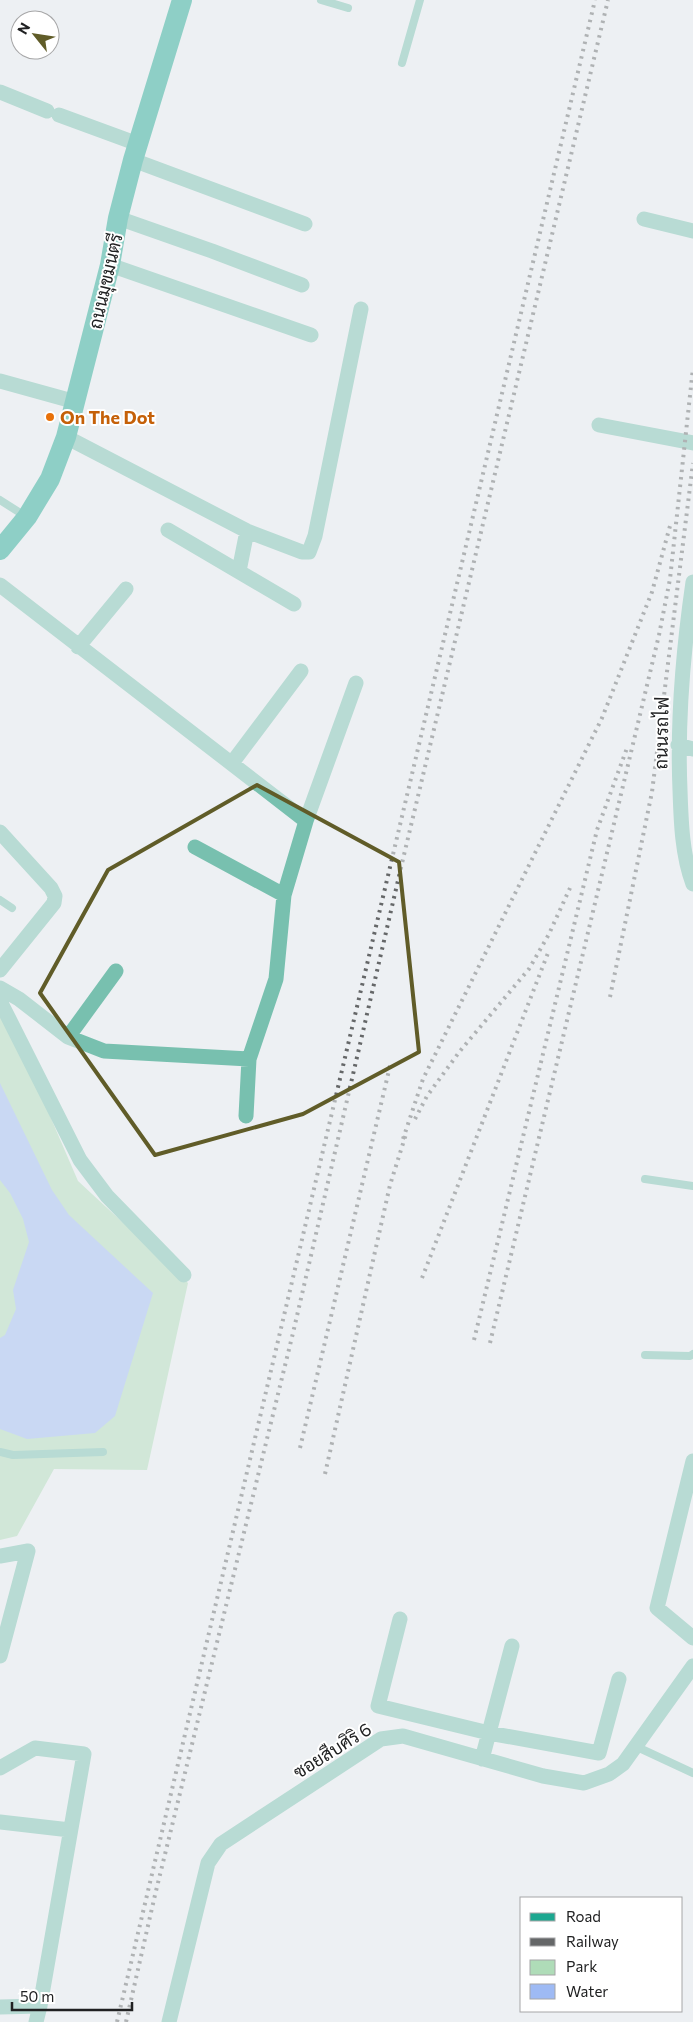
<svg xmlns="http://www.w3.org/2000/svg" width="693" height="2022" font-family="Commissioner,Sarabun,sans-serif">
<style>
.green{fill:#afdcb8}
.water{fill:#9ebaf4}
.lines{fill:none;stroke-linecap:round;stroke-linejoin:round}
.lane{stroke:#78c0af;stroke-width:8}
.street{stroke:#78c0af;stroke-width:15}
.secondary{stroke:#1ca790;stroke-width:20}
.rail{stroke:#656768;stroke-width:4;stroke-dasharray:2.5 5;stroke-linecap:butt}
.marked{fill:none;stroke:#605c28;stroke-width:4;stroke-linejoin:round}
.food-dot{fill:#e8710a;stroke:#fff;stroke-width:2}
.labels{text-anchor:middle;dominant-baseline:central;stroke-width:4;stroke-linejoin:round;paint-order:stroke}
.street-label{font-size:18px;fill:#202122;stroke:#fff}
.food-label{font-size:18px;font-weight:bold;fill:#c56008;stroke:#fff;text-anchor:start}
</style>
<rect width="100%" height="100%" fill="#edf0f3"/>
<!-- green -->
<path class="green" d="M0,1015L37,1086L78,1181L188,1283L147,1470L54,1469L17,1536L0,1540Z"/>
<!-- water -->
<path class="water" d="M0,1083L52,1190L69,1215L153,1293L115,1416L95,1433L27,1439L0,1429V1338L5,1335L16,1309L13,1290L29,1242L23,1219L10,1193L0,1180Z"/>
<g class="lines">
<!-- lane -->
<path class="lane" d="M321,0L348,8
M402,63L420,0
M0,500L25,516
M0,900L12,908
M645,1179L693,1186
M645,1355L690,1356L693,1354
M0,1452L13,1455L103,1452
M635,1746L693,1773"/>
<!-- street -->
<path class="street" d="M0,92L47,111
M59,115L138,144
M133,160L305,224
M118,218L212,251L302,285
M644,219L693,231
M110,265L311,335
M0,381L76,402
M599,425L693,443
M66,437L247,531L302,552H309L315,536L361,309
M168,530L294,604
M239,571L247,531
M693,582C683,651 677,720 680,790C681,821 682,855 693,884
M0,585L306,821
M78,647L126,589
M678,745L693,749
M232,763L301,671
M0,832L51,888L55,896L54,903L0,970
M195,847L284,895
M0,988L19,999L68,1037L104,1051L249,1059
M0,1001L80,1160L107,1196L184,1275
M68,1037L116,971
M246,1116L249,1059L276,979L284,895L306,821L356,683
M693,1461L657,1608L693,1638
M0,1556L28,1551L0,1656
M400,1619L378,1706L489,1733L599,1753L619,1679
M482,1759L512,1646
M0,1768L35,1748L84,1754L40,2006L0,2007
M0,1822L70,1830
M36,2022L40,2006
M169,2022L208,1863L221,1844L381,1739L403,1736L543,1776L584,1783L609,1774L623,1764L693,1666"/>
<!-- secondary -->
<path class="secondary" d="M0,550L27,517L50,479L66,437L110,265L118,218L133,160L182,0"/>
<!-- rail -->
<path class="rail" d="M610,997L652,792L693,463
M415,1119L427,1096L460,1051L529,969L549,934L570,888
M403,1139L423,1079L602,718L652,592L670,526
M422,1278L548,953
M474,1340L597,830L627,748
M490,1343L659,635L670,579L693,368
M300,1448L390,1066
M325,1474L390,1185L406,1134
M117,2022L595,0
M126,2022L155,1895L293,1333L403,859L608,0"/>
</g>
<!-- marked area -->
<path d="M0 0H693V2022H0ZM257,785L399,862L419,1052L303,1114L155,1155L40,993L108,870Z" fill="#edf0f3" fill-opacity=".55" fill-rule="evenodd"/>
<path class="marked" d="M257,785L399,862L419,1052L303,1114L155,1155L40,993L108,870Z"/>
<!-- markers -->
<circle class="food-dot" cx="50" cy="417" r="5"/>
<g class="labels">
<!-- street labels -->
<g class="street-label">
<text transform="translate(105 281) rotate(-77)">ถนนมุขมนตรี</text>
<text transform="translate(661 733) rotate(-89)">ถนนรถไฟ</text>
<text transform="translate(332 1750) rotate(-32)">ซอยสืบศิริ 6</text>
</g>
<!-- food labels -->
<g class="food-label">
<text x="60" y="417">On The Dot</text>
</g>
</g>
<!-- legend -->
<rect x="520" y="1897" width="162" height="115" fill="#ffffff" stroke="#a6a6a7"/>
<rect x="530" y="1913" width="25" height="8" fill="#1ca790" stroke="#a6a6a7"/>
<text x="566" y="1922" font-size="15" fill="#202122">Road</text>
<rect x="530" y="1938" width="25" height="8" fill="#656768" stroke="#a6a6a7"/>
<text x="566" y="1947" font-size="15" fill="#202122">Railway</text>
<rect x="530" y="1960" width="25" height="15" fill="#afdcb8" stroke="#a6a6a7"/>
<text x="566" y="1972" font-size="15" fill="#202122">Park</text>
<rect x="530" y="1984" width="25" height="15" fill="#9ebaf4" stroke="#a6a6a7"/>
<text x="566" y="1997" font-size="15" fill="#202122">Water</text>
<!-- north arrow -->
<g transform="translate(35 35) rotate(300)"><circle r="24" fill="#ffffff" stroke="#a6a6a7"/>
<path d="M0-4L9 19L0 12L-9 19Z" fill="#605c28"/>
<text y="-8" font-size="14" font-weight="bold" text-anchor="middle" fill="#202122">N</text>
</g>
<!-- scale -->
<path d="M12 2002v8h120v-8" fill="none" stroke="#202122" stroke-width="2.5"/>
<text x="20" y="2002" font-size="15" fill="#202122" stroke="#ffffff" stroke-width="4" paint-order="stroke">50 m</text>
</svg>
